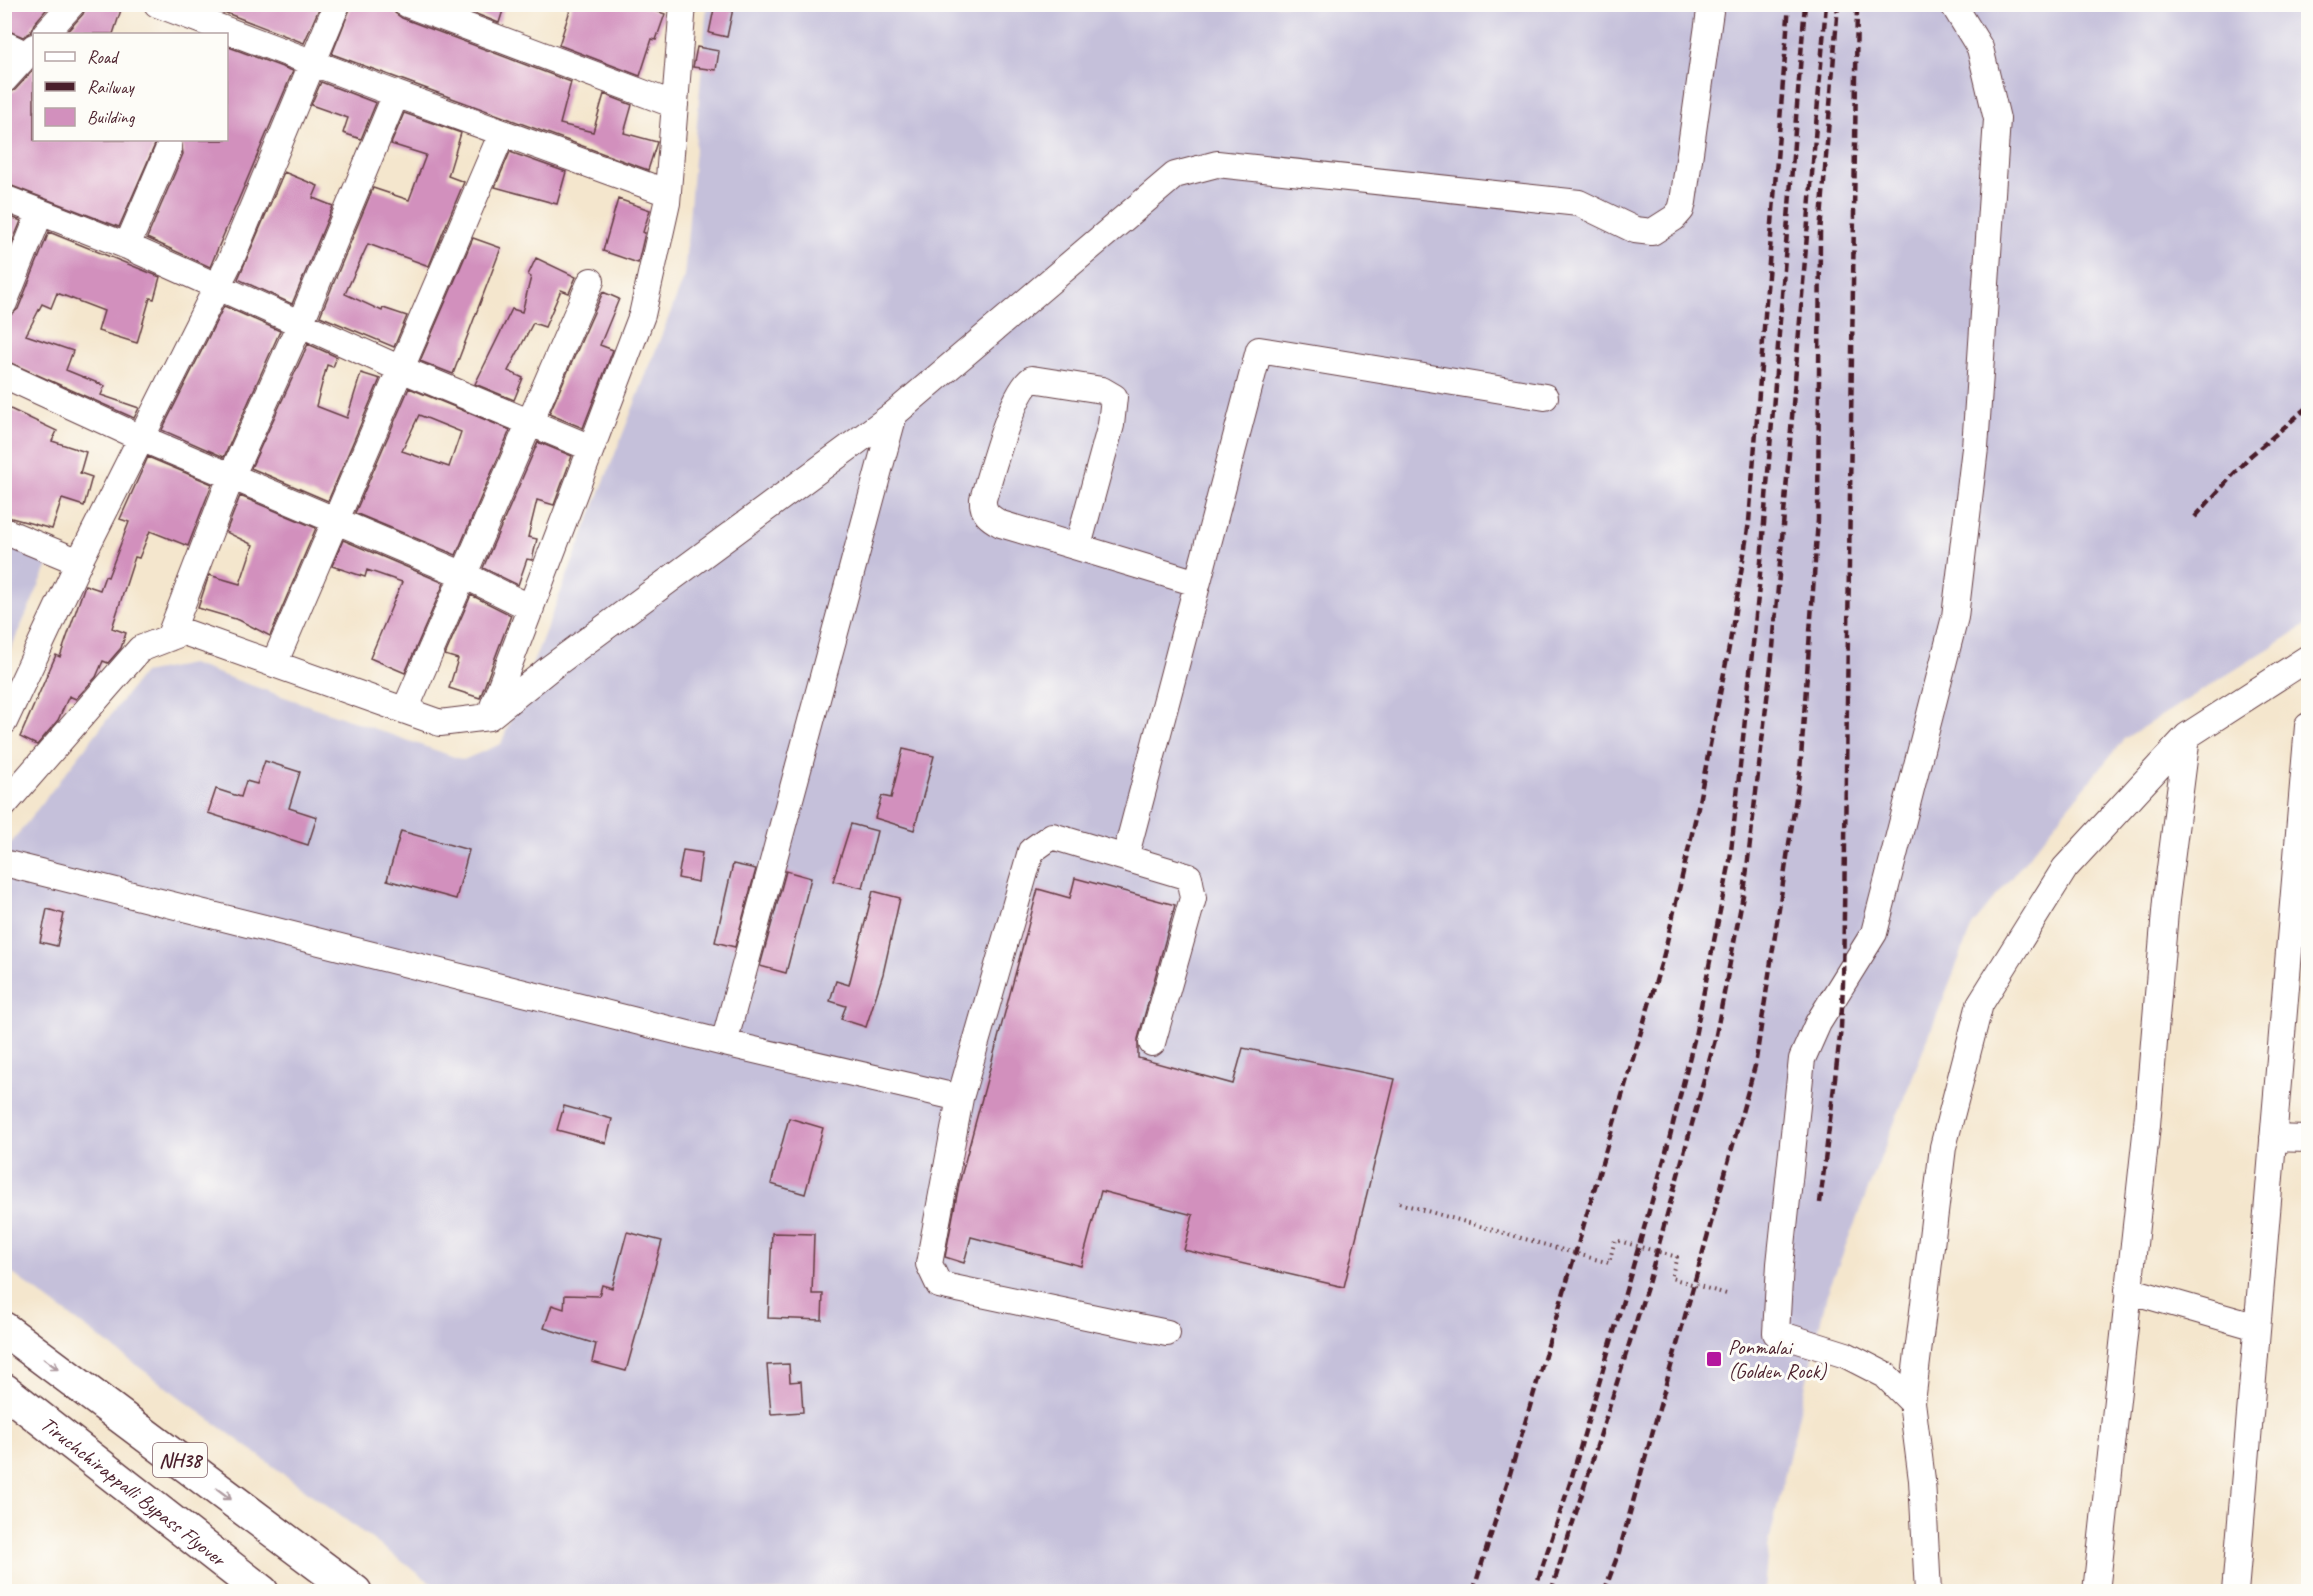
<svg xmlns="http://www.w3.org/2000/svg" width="2313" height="1596" font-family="Caveat,sans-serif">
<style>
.industrial{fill:#c5c0da}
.building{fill:#d290bd;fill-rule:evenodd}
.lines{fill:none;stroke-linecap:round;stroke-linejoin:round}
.minor-casing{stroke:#643d43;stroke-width:28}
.highway-casing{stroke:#643d43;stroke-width:36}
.minor{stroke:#fff;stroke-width:26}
.highway{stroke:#fff;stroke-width:33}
.rail{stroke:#4a1f2b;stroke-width:4.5;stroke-dasharray:9 4.5;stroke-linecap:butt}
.path-bridge{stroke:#643d43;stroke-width:4;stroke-dasharray:1.5 4.5;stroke-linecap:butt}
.oneway{stroke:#ae9aa0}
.poi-dot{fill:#b5179e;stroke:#fdfcf7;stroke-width:2}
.labels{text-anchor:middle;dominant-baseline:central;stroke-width:6;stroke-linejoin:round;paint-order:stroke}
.shield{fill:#fdfcf7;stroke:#806168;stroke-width:1.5}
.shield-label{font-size:20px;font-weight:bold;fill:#4a1f2b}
.poi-label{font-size:21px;fill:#4a1f2b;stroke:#fdfcf7;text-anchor:start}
.street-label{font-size:21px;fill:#4a1f2b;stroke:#fdfcf7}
</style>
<rect width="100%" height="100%" fill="#fdfcf7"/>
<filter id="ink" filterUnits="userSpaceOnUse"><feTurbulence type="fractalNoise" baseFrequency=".0167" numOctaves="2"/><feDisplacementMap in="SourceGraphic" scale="12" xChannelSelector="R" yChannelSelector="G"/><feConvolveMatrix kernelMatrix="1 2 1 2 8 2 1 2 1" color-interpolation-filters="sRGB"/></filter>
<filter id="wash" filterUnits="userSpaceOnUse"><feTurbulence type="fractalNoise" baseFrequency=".008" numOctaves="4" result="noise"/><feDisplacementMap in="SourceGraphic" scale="24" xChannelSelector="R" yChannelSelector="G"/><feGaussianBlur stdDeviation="1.35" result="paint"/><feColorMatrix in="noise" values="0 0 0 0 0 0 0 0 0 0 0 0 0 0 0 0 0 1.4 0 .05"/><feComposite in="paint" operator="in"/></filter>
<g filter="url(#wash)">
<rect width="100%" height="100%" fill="#f4e6cd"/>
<!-- industrial -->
<path class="industrial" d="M707,5H2308V624L2124,739L1972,926L1827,1294L1768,1547L1764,1591H442L5,1268V851L143,673L191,664L463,760L501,744L684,278Z
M5,542L49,563L5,662Z"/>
<g id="blocks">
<!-- building -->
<path class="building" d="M11,4H51L34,24L30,33L23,37L4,29V12Z
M87,4H123L113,34H65L83,14Z
M203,4H321L304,43Z
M352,4H392L395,13L402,18L571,82L560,124L593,132L604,94L632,105L624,133L657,142L648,170L332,54Z
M451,4H505L499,23Z
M572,4H636L665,14L656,40L652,39L640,76L559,45Z
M715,4H734L727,37L709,33Z
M226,46L293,71L210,267L147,238L183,154L181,140H226Z
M697,47L719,51L716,70L693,67Z
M34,69V140H157L119,227L4,183V95L15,90Z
M321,82L376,103L361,139L343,133L348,118L311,105Z
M404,113L461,133L448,176L464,182L429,266L368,244L345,294L382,311L383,308L407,316L394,347L320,316L373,188L409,200L426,155L391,144Z
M510,152L566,172L557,204L495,187Z
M284,172L318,186L313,198L333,206L292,304L238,279Z
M618,199L650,210L643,232L645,233L638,263L603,251Z
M4,214L21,221L5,260H4Z
M49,232L160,277L154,299L150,298L137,343L98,331L104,311L57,293L51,308L42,304L26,335L73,351L66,370L105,386L101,395L139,408L134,418L4,360V320L18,309Z
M473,238L501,248L453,374L420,361Z
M536,258L576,277L569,293L561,290L545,327L533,323L508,371L523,378L514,400L475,384L512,309L522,312L531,277L528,275Z
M603,292L619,299L600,345L613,350L583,428L549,414Z
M224,306L280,331L224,457L162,430Z
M308,344L337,357L333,367L327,365L316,406L347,418L361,373L380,379L328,501L251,468Z
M409,388L510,430L456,555L355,513ZM419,415L461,432L449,467L402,451Z
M4,406L57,431L52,441L86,452L80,473L92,477L84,506L62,499L52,529L4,516Z
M538,442L572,456L554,505L537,500L528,537L537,539L532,560L527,559L518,585L483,568Z
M148,457L212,484L188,546L150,531L139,558L135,557L112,628L126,633L121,648L108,663L103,661L96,677L76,699L69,696L58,720L37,745L20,737L56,655L60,657L85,585L100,590L105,576L108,577L129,522L120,519Z
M240,496L316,528L270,636L239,620L198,608L209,575L240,584L253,545L226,532Z
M343,540L444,583L405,673L370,658L402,582L367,570L365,577L332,566Z
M471,595L511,615L480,698L449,688L458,659L445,655Z
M903,749L934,756L914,830L875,818L882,796L891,798Z
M265,761L300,772L289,808L317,817L308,845L208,813L216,789L241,797L246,781L257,784Z
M851,824L877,831L863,888L833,881Z
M401,831L469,850L456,899L387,880Z
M683,850L702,853L698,882L678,878Z
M733,864L756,869L735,947L715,942Z
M786,871L811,878L786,973L760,966Z
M1075,878L1175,905L1138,1039V1058L1233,1084L1243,1048L1395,1079L1344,1287L1184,1250L1193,1215L1101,1191L1081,1266L971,1237L964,1263L945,1257L959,1184L1038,889L1070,898Z
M873,891L900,898L883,974L866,1027L841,1019L846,1006L830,1001L836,981L849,985Z
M47,909L64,914L57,946L40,942Z
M564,1106L612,1119L606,1143L557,1130Z
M789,1118L823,1128L805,1194L771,1184Z
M627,1232L662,1241L626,1371L592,1362L596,1344L544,1328L552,1305L564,1309L565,1295L599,1296L602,1285L612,1288Z
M772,1233L814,1234L812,1294H823L822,1320L768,1318Z
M789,1364L790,1382L801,1381L803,1412L771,1414L767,1365Z"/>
</g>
</g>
<g filter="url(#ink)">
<use href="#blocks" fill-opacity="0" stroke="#643d43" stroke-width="1.5"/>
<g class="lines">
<defs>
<path id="minor" d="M157,4L396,94
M407,4L675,105
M45,34L72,4
M4,44L27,55
M4,80L34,47
M4,198L127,246L401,369L591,448
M127,246L169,148
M4,303L40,213
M4,375L141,438L464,575L531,608
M4,531L79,562
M1078,546L1111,425L1114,397L1102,390L1032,379C1012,392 991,473 983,499C982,513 990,518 1001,524L1197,583
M169,638L231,477L300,324L396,94L668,193
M274,664L502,133
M405,710L591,281
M489,717L550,668L894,414L1175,175L1217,164L1579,203L1635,230L1652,232L1674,218L1681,210L1683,202L1711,4
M4,722L79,562L232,257L337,4
M4,805L140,649L184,632L440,723L489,717L642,315L667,203L683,4
M1125,858L1259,350L1545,397
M4,863L724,1043L960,1098L1031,851L1052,836L1189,877L1193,898L1152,1043
M724,1043L894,414
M960,1098L929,1264L939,1285L1167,1333
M2273,1138L2308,1139
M2128,1290L2257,1327
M1912,1402L1943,1147L1980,1004L2065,868L2187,736L2308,658
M1928,1592L1922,1480L1912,1402L1885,1375L1846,1355L1776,1333L1780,1264L1802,1059L1818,1023L1874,933L1955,617L1975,448L1997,119L1980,48L1953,4
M2096,1592L2147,1125L2166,900L2187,736
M2235,1592L2308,726"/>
<g id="highway">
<path d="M4,1329L355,1592"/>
<path id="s1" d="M4,1390L262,1592"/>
</g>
</defs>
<!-- minor casing -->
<use href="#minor" class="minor-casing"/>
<!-- highway casing -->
<use href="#highway" class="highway-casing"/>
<!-- minor -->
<use href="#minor" class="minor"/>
<!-- highway -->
<use href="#highway" class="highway"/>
<!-- rail -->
<path class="rail" d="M2195,517L2249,457L2308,407
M1820,1203L1841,1028L1843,983L1857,4
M1473,1592L1509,1477L1664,954L1697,812L1730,642L1749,522L1789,4
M1534,1592L1570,1483L1665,1156L1695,1036L1730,861L1759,587L1805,4
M1551,1592L1648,1284L1715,1040L1745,885L1773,648L1826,4
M1604,1592L1619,1552L1755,1066L1800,772L1818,520L1820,233L1838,4"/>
<!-- path-bridge -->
<path class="path-bridge" d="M1399,1203L1609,1263L1615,1240L1677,1257L1671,1278L1730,1295"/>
</g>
<!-- one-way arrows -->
<defs><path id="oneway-shaft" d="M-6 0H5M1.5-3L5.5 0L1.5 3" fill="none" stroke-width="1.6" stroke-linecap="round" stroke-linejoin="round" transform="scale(1.5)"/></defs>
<g class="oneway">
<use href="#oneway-shaft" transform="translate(51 1364) rotate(37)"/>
<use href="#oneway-shaft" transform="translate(224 1494) rotate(37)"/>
</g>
</g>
<!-- markers -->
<rect class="poi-dot" x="1706" y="1351" width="16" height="16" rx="3"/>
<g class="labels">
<!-- shield labels -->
<rect class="shield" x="153" y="1443" width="54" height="34" rx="4.5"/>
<g class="shield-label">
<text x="180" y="1460">NH38</text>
</g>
<!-- poi labels -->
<g class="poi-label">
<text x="1728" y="1347">Ponmalai<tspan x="1728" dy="24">(Golden Rock)</tspan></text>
</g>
<!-- street labels -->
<g class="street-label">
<text stroke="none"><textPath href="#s1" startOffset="164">Tiruchchirappalli Bypass Flyover</textPath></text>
</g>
</g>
<!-- margin -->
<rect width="2313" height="1596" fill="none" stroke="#fdfcf7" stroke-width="24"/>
<!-- legend -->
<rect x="33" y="33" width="195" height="108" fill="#fdfcf7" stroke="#b5a4a5" stroke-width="1.5"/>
<rect x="45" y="52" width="30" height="9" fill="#ffffff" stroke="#b5a4a5" stroke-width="1.5"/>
<text x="87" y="63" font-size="18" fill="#4a1f2b">Road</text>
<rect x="45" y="82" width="30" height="9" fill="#4a1f2b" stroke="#b5a4a5" stroke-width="1.5"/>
<text x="87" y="93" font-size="18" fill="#4a1f2b">Railway</text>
<rect x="45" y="108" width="30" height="18" fill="#d290bd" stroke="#b5a4a5" stroke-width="1.5"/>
<text x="87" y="123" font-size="18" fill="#4a1f2b">Building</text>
</svg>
